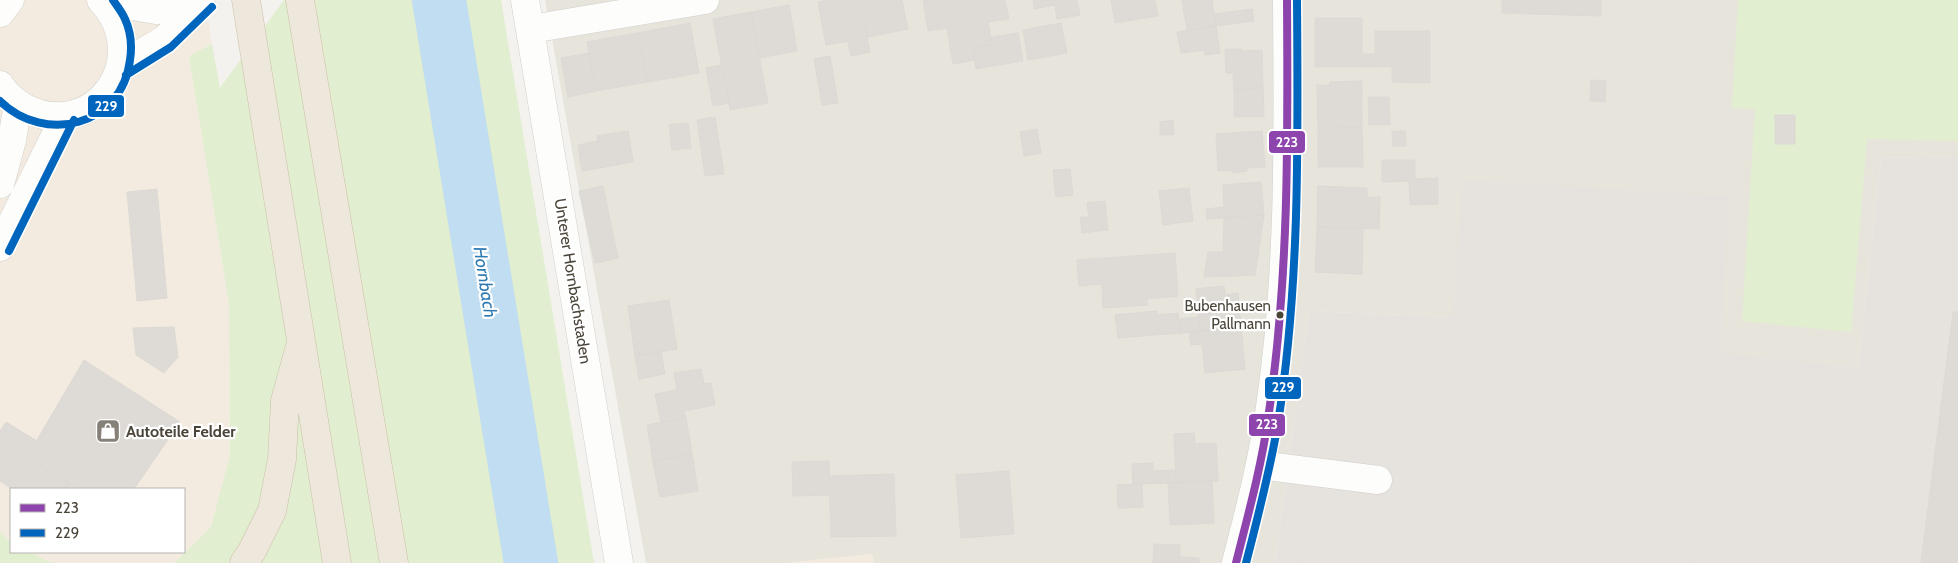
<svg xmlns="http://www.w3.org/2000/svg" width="1958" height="563" font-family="Cabin,sans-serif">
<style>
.residential{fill:#e7e4dc}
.commercial{fill:#f3ebdf}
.industrial{fill:#e6e2de}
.green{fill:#e1eecf}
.parking{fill:#e6e3df}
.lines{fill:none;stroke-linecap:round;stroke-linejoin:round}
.river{stroke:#c0ddf1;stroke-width:54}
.building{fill:#dedbd6;stroke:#dcd9d4}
.minor-casing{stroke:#d2d0cb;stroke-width:29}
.highway-casing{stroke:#ccbfa9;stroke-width:29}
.minor{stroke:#fdfdfc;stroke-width:28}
.highway{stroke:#ede8db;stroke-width:28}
.bus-1-casing{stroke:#fff;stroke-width:11}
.bus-2-casing{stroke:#fff;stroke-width:11}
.bus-1{stroke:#8e44ad;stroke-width:8}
.bus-2{stroke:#0065bd;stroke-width:8}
.bus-dot{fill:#4b4439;stroke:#fff;stroke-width:2}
.labels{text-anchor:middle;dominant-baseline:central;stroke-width:4.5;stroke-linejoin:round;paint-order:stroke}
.bus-label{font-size:15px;fill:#4b4439;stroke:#fff;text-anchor:end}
.street-label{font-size:16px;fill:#4b4439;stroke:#fff}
.poi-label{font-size:16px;font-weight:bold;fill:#4b4439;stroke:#fff;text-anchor:start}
.water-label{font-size:18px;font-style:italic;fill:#2e7ab2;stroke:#fff}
.line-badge{stroke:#fff;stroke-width:2}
.badge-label{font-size:14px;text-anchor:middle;font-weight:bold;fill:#fff}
</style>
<rect width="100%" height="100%" fill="#f4f2ee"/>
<!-- residential -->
<path class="residential" d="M545,0H1958V156L1881,158L1858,368L1720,354L1453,317L1309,311L1275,563H874L872,554L790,563H646Z"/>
<!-- commercial -->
<path class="commercial" d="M0,0H205L212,44L189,56L229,304L230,455L211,527L174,563H56L47,561L30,552H184V489H11V542L0,532Z
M872,554L874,563H790L791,562Z"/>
<!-- industrial -->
<path class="industrial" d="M1958,156V563H1275L1309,311L1453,317L1463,180L1729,196L1720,353L1858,368L1881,158Z"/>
<!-- green -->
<path class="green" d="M284,0H501L594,563H174L211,527L230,455L229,304L189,56L212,44L220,88Z
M1738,0H1958V141L1867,139L1851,332L1742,321L1755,109L1732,108Z
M0,532L11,542V552H30L47,561L56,563H0Z"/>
<!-- parking -->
<path class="parking" d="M1469,184L1698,201L1691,303L1537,291L1525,451L1322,436L1333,318L1460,325Z
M1307,516L1706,563H1302Z"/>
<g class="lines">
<!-- river -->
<path class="river" d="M439,0L531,563"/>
</g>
<!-- building -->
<path class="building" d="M828,0H860L870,52L851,56L848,41L826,45L818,2Z
M860,0H902L908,29L867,37Z
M923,0H965L975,60L953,64L947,28L928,31Z
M965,0H1005L1009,19L988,22L992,45L973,48Z
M1033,0H1077L1080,15L1057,19L1055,5L1034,9Z
M1111,0H1155L1158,16L1115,23Z
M1182,0H1212L1216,26L1187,31Z
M1502,0H1534V14L1502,13Z
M1534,0H1601V16L1534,14Z
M789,5L797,51L759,58L751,12Z
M1252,9L1254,21L1216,26L1214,14Z
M751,12L768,103L730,110L713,19Z
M1315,18H1362V67H1315Z
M690,23L699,73L647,82L638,33Z
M1061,23L1067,53L1028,60L1023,30Z
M1216,26L1220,53L1205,55L1204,50L1181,53L1177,32Z
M1375,31H1430V83L1392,82V67H1375Z
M638,33L647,82L596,91L587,42Z
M1018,33L1023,61L976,69L973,48L992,45L991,37Z
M1225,49H1241V51L1262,50L1263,88L1234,90L1233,73H1226Z
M589,53L596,91L568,97L561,58Z
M1362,54H1375V67H1362Z
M830,56L838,103L822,105L814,59Z
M722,65L729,103L713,106L706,68Z
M1591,80L1606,81L1605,102L1590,101Z
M1362,81V127L1318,128L1317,85H1330V82Z
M1263,88L1264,117H1234V90Z
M1368,97H1389L1390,125H1369Z
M1775,115H1795V144H1775Z
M715,117L724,174L705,176L697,120Z
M1173,120L1174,135H1160V122Z
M688,123L691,148L672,150L669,125Z
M1362,127L1363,167H1318V128Z
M1037,129L1041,153L1024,156L1020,132Z
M628,131L633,162L582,171L578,145L598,141L597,136Z
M1262,131L1265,167L1247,168V171L1232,173V170L1218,171L1216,134Z
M1392,131H1405L1406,146H1393Z
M1382,160H1415V179L1438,178V204L1410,205L1409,181L1382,182Z
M1070,169L1073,195L1056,197L1053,170Z
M1261,182L1264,215L1207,219L1206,209L1224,207L1223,185Z
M603,186L618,258L595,263L579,191Z
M1318,186L1367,188V197H1380L1379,229L1317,227Z
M1189,188L1193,221L1163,225L1159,191Z
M157,189L167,298L137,301L127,192Z
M1105,201L1108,230L1082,233L1080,217H1089L1087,203Z
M1264,215L1255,275L1204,277L1208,252H1223L1224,218Z
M1317,227L1363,228L1362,274L1315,272Z
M1175,253L1178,296L1147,299V305L1103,308L1102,284L1079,286L1077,260Z
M1224,286L1225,295L1238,293L1241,327L1200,331L1196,289Z
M669,300L677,349L635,356L628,306Z
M1157,311V315L1178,313L1180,333L1118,338L1115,315Z
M1953,312H1958V563H1921Z
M1199,317L1200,331L1180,333L1179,319Z
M174,327L178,357L164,373L136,355L133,328Z
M1241,327L1245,369L1205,373L1202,344L1191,345L1189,332Z
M661,351L665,374L639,379L635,356Z
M84,360L180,422L134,489H76L27,457Z
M701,369L704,384L711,383L715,405L684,411L686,418L661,423L655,394L677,390L674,373Z
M686,418L692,454L653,461L647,425Z
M6,422L37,441L27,457L71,486L69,489H12L0,481V431Z
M1194,433L1195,444L1216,443L1218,481L1176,483L1174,434Z
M692,454L698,491L660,497L653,461Z
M829,461L830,495L793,496L792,462Z
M1153,463V471L1176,470V483L1133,484L1132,464Z
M1009,471L1014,534L961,538L956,475Z
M894,474L896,536L831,537L829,476Z
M1212,481L1214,523L1170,525L1168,483Z
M1142,484L1143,507L1118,508L1117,485Z
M1154,544L1180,545V557L1199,558V563H1153Z"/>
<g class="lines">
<defs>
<path id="minor" d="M525,0L619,563
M102,1L156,10L201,4
M0,13L10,0
M531,29L705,0
M121,66L165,39L201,4
M0,85C5,94 16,103 25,108C93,143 156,60 101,0
M0,184L12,140L18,104
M0,247L65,116
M1260,465L1378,480
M1236,563C1250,509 1264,455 1271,400C1290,268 1288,133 1287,0"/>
<path id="highway" d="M246,0L337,563
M300,0L394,563
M244,563L252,551L272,511L282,459L285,401L299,350"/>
</defs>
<!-- minor casing -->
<use href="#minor" class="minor-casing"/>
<!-- highway casing -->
<use href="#highway" class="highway-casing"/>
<!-- minor -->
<use href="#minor" class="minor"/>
<!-- highway -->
<use href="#highway" class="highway"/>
<defs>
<path id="bus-1" d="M1236,563C1248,515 1261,468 1268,419C1289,280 1288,140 1287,0"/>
<path id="bus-2" d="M126,75L171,47L212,7
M0,101C45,145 122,126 130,60C132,47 131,32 125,19C122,12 117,6 113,0
M9,251L74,120
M1246,563C1258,517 1270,470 1278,423C1300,283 1298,141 1297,0"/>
</defs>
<!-- bus-1 casing -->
<use href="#bus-1" class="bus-1-casing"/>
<!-- bus-2 casing -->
<use href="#bus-2" class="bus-2-casing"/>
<!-- bus-1 -->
<use href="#bus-1" class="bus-1"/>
<!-- bus-2 -->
<use href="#bus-2" class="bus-2"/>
</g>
<!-- icons -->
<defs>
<symbol id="shop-square" viewBox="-11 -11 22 22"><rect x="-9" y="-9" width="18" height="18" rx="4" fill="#868178" stroke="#fff"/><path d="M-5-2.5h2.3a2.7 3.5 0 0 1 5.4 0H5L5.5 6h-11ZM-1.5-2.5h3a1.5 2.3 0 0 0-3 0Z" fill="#fff"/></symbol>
</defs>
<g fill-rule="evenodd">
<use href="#shop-square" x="94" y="417" width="28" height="28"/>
</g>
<!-- markers -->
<circle class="bus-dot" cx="1280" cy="315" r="4.5"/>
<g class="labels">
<!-- bus labels -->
<g class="bus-label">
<text x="1271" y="306">Bubenhausen<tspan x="1271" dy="18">Pallmann</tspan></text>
</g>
<!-- street labels -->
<g class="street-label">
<text transform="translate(573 281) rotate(81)">Unterer Hornbachstaden</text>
</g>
<!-- poi labels -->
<g class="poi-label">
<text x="126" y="431">Autoteile Felder</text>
</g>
<!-- water labels -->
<g class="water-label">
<text transform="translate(485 282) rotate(81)">Hornbach</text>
</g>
</g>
<g class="line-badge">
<rect x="87" y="94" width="38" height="24" rx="5" fill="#0065bd"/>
<rect x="1268" y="130" width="38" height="24" rx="5" fill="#8e44ad"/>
<rect x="1264" y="376" width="38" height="24" rx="5" fill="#0065bd"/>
<rect x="1248" y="413" width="38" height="24" rx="5" fill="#8e44ad"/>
</g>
<g class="badge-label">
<text x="106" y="111">229</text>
<text x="1287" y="147">223</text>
<text x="1283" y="392">229</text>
<text x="1267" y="429">223</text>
</g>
<!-- legend -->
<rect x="10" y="488" width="175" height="65" fill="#ffffff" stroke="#b7b4b0"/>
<rect x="20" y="504" width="25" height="8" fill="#8e44ad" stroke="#b7b4b0"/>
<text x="55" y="513" font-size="15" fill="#4b4439">223</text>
<rect x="20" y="529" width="25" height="8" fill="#0065bd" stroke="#b7b4b0"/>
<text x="55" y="538" font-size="15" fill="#4b4439">229</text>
</svg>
